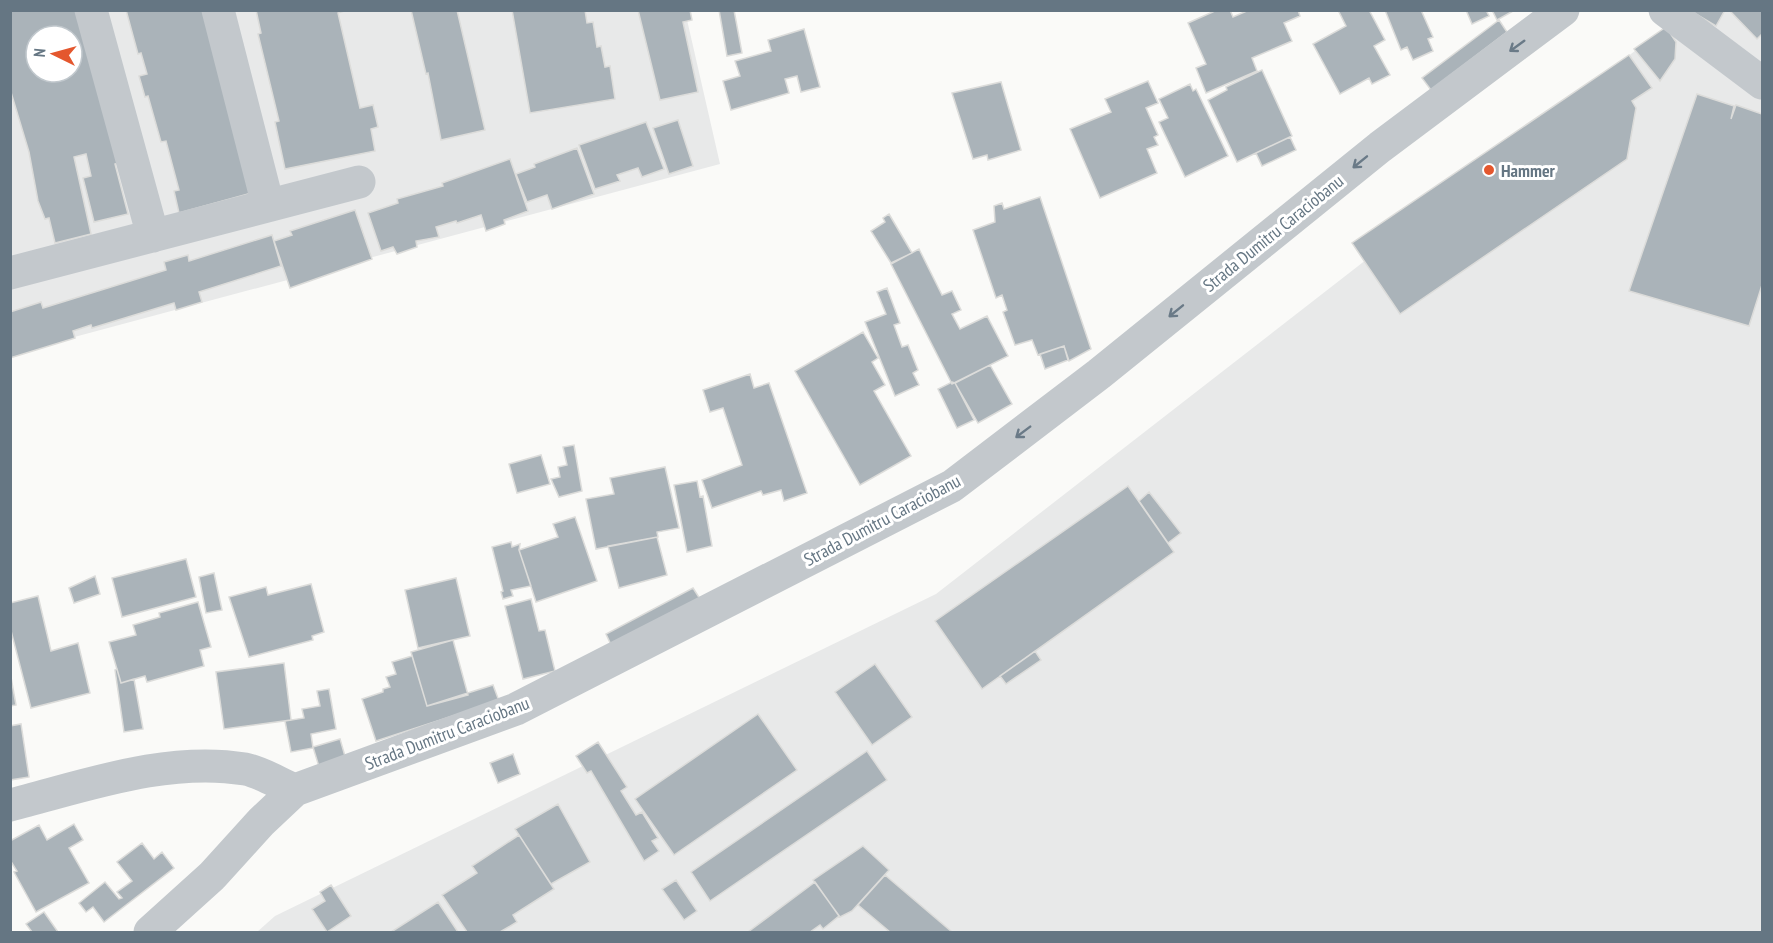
<svg xmlns="http://www.w3.org/2000/svg" width="1773" height="943" font-family="'PT Sans Narrow',sans-serif">
<style>
.built{fill:#e8e9e9;fill-rule:evenodd}
.building{fill:#aab3b9;stroke:#dcdcda;stroke-width:1.5;fill-rule:evenodd}
.lines{fill:none;stroke-linecap:round;stroke-linejoin:round}
.minor{stroke:#c3c8cc;stroke-width:33}
.oneway{stroke:#6a7a87}
.poi-dot{fill:#e4572e;stroke:#fff;stroke-width:2}
.labels{text-anchor:middle;dominant-baseline:central;stroke-width:6;stroke-linejoin:round;paint-order:stroke}
.poi-label{font-size:18px;font-weight:bold;fill:#657683;stroke:#fff;text-anchor:start}
.street-label{font-size:18px;fill:#657683;stroke:#fff}
</style>
<rect width="100%" height="100%" fill="#fafaf8"/>
<!-- built -->
<path class="built" d="M11,11H685L720,164L11,354ZM36,36H72V72H36Z
M1680,11H1762V932H257L275,916L936,594L1658,33Z"/>
<!-- building -->
<path class="building" d="M10,10H78L126,161L115,164L128,214L94,222L83,178L91,176L86,154L74,157L91,234L55,243L49,218L45,219L38,201L29,152L10,89ZM36,36H72V72H36Z
M126,10H209L259,191L179,213L174,191L179,190L166,141L161,142L148,96L145,97L139,76L147,74L141,53L138,54Z
M256,10H347L338,13L360,108L373,105L378,127L371,129L375,151L285,169L275,122L279,121L258,34L261,33Z
M411,10H457L485,130L441,140L428,73L426,74Z
M512,10H585L587,23L593,22L597,47L601,46L605,67L610,66L615,99L530,113Z
M638,10H690L692,20L683,22L698,92L660,100Z
M719,10H734L742,53L727,56Z
M1217,10H1230L1233,17L1249,10H1298L1300,16L1284,23L1292,41L1252,58L1257,71L1206,93L1196,68L1206,64L1188,23Z
M1338,10H1369L1385,40L1374,46L1390,75L1372,84L1369,78L1340,94L1313,44L1346,26Z
M1385,10H1421L1433,37L1428,39L1433,51L1413,60L1407,47L1401,50Z
M1466,10H1486L1489,16L1472,24Z
M1492,10H1515L1497,20Z
M1689,10H1725L1716,26Z
M1729,10H1762V34L1757,39Z
M1499,20L1507,32L1431,90L1422,78Z
M1666,27L1676,42L1675,59L1660,81L1634,49Z
M804,29L820,87L801,92L797,76L785,79L789,93L731,110L723,81L740,76L735,61L771,51L768,40Z
M1629,55L1652,88L1632,101L1636,108L1627,159L1400,314L1352,243Z
M1262,70L1292,136L1237,162L1208,100L1227,90L1226,87Z
M1148,81L1158,103L1146,108L1158,135L1154,137L1158,145L1147,149L1157,173L1100,198L1070,129L1111,112L1105,99Z
M1001,82L1021,150L988,160L987,155L973,159L952,93Z
M1190,84L1193,91L1196,89L1228,156L1185,177L1159,122L1168,118L1159,99Z
M1697,94L1734,106L1731,119L1736,105L1762,114V285L1749,326L1629,291Z
M678,120L693,166L669,174L653,128Z
M646,122L664,169L642,177L638,168L617,175L620,181L595,189L579,145Z
M1290,137L1296,150L1262,166L1256,153Z
M577,148L594,194L552,209L547,195L527,202L516,174L535,167L534,164Z
M510,159L528,211L504,220L505,224L486,231L481,215L457,223L456,221L436,227L439,237L416,241L417,247L397,254L393,247L381,251L368,213L398,203L397,199L443,186L442,183Z
M1040,197L1091,349L1069,361L1064,346L1038,355L1032,340L1015,345L1003,312L1007,310L1002,295L996,298L973,230L995,222L994,206L1002,203L1004,209Z
M355,210L372,259L290,288L274,241L292,235L290,231Z
M889,214L912,253L891,263L871,231L885,222L883,218Z
M272,235L281,266L199,292L202,302L176,310L174,303L92,328L91,325L73,331L75,338L10,358V312L41,302L43,308L166,270L164,262L188,255L189,261Z
M919,249L942,295L952,291L961,310L952,314L960,329L987,316L1008,356L952,384L891,264Z
M887,288L900,323L894,325L902,347L908,345L918,370L913,373L919,385L895,396L865,322L886,314L877,292Z
M863,332L878,358L872,362L885,385L874,391L911,456L860,485L795,371Z
M1064,346L1068,360L1045,369L1040,354Z
M990,365L1012,404L978,423L955,383Z
M750,374L754,388L769,383L807,493L784,501L781,490L763,495L761,491L712,508L702,480L742,465L723,408L710,412L703,390Z
M952,382L955,383L974,420L957,428L938,389Z
M574,445L582,491L559,497L551,479L560,477L558,467L567,465L563,447Z
M541,455L550,484L517,493L509,464Z
M665,467L679,528L657,532L658,537L596,549L586,499L614,494L610,478Z
M697,481L700,497L703,496L712,546L687,552L674,485Z
M1128,486L1174,552L982,689L935,621Z
M1149,492L1181,533L1168,543L1139,501Z
M575,517L597,581L536,602L519,550L558,537L553,524Z
M657,537L667,575L619,588L608,546Z
M511,542L512,547L520,544L519,550L531,586L511,590L513,596L503,599L501,592L503,591L492,547Z
M186,559L196,597L122,617L112,578Z
M214,573L222,610L206,613L199,577Z
M95,576L100,594L74,603L69,588Z
M456,578L470,636L418,648L405,590Z
M311,584L324,632L312,636L313,640L249,657L229,597L266,587L268,595Z
M693,588L702,602L613,649L606,634Z
M38,596L51,651L78,643L90,693L31,708L10,627V603Z
M531,599L539,631L545,630L555,671L523,679L505,606Z
M198,602L211,647L200,650L204,666L147,682L145,676L121,683L109,642L136,635L133,625L160,617L159,613Z
M453,640L468,695L427,706L411,652Z
M1035,651L1041,660L1006,684L1000,676Z
M412,656L427,706L493,685L499,701L376,741L362,699L383,692V689L390,687L386,677L396,674L392,662Z
M284,663L291,720L224,729L216,672Z
M875,664L912,717L872,745L835,692Z
M117,669L121,683L134,679L143,729L124,732L115,670Z
M10,672L16,705L10,706Z
M329,689L336,729L311,734L313,748L291,752L285,721L304,718L302,709L320,706L317,691Z
M758,714L797,770L674,855L635,799Z
M21,724L29,777L10,780V726Z
M340,739L347,763L320,770L313,747Z
M598,742L627,787L621,791L636,815L642,812L658,838L652,841L659,851L644,861L591,771L587,773L576,756Z
M867,751L887,780L710,901L691,872Z
M513,754L520,774L498,783L490,763Z
M558,804L590,862L551,884L515,829Z
M74,824L83,840L69,848L89,883L36,912L14,872L17,871L10,860V841L39,825L47,840Z
M519,835L554,889L513,915L517,922L500,932H467L442,895L477,873L472,866Z
M142,843L154,859L162,852L174,868L104,922L93,907L86,912L79,903L105,882L119,899L122,898L117,892L132,881L117,862Z
M863,846L889,870L852,911L840,917L813,880Z
M885,875L952,932H890L858,905Z
M676,880L697,911L684,920L662,889Z
M815,882L839,916L823,929L820,925L810,932H748Z
M331,885L351,916L327,932L312,909L325,901L320,892Z
M438,902L458,932H391Z
M44,912L58,932H32L26,924Z"/>
<g class="lines">
<!-- minor -->
<path class="minor" d="M91,10L153,236
M218,10L268,205
M1665,10L1762,83
M10,273L359,182
M10,805C85,786 167,756 245,769C261,772 280,784 295,790
M150,932L212,876L261,822L295,790L516,709L952,486L1099,374L1380,147L1563,10"/>
</g>
<!-- one-way arrows -->
<defs><path id="oneway-shaft" d="M-6 0H5M1.5-3L5.5 0L1.5 3" fill="none" stroke-width="1.6" stroke-linecap="round" stroke-linejoin="round" transform="scale(1.5)"/></defs>
<g class="oneway">
<use href="#oneway-shaft" transform="translate(1517 46) rotate(144)"/>
<use href="#oneway-shaft" transform="translate(1360 162) rotate(141)"/>
<use href="#oneway-shaft" transform="translate(1176 311) rotate(141)"/>
<use href="#oneway-shaft" transform="translate(1023 432) rotate(143)"/>
</g>
<!-- markers -->
<circle class="poi-dot" cx="1489" cy="170" r="6"/>
<g class="labels">
<!-- poi labels -->
<g class="poi-label">
<text x="1501" y="170">Hammer</text>
</g>
<!-- street labels -->
<g class="street-label">
<text transform="translate(1273 233) rotate(-39)">Strada Dumitru Caraciobanu</text>
<text transform="translate(882 520) rotate(-28)">Strada Dumitru Caraciobanu</text>
<text transform="translate(447 733) rotate(-21)">Strada Dumitru Caraciobanu</text>
</g>
</g>
<!-- border -->
<rect width="1773" height="943" fill="none" stroke="#657683" stroke-width="24"/>
<!-- north arrow -->
<g transform="translate(54 54) rotate(275)"><circle r="28" fill="#ffffff" stroke="#c1c8cd" stroke-width="1.5"/>
<path d="M0-4.5L10 22L0 15L-10 22Z" fill="#e4572e"/>
<text y="-9" font-size="16" font-weight="bold" text-anchor="middle" fill="#657683">N</text>
</g>
</svg>
